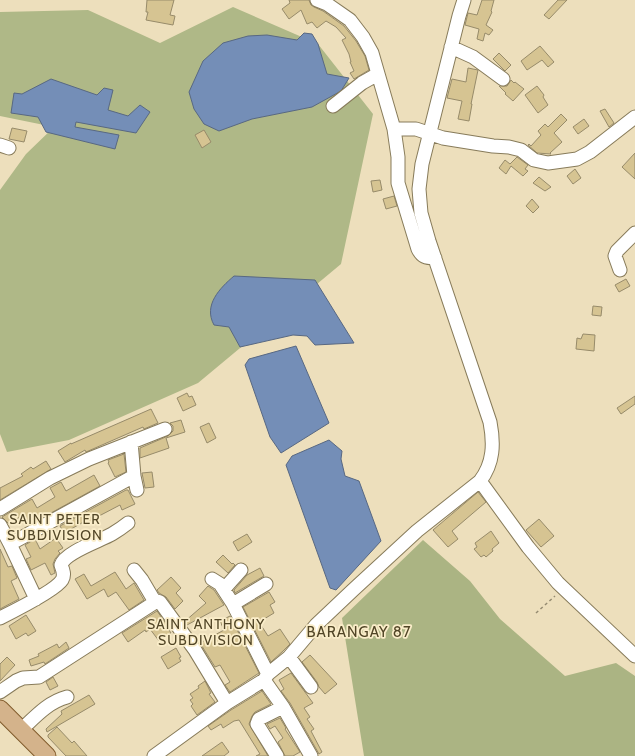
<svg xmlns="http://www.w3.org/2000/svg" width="635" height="756" font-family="Cabin,sans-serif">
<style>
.green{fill:#afb887}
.forest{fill:#abb483}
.water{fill:#748eb7;stroke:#586882}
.building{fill:#d6c492;stroke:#978b6a}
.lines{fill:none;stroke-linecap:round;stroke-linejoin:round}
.minor-casing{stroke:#877b5a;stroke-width:15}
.major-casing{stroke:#7f592a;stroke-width:19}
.path{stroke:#958b71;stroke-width:1.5;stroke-dasharray:3 3;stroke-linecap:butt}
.minor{stroke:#fff;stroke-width:13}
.major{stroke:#d4b38b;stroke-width:17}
.labels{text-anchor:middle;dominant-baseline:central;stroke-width:3.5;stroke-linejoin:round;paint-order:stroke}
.neighbourhood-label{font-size:14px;letter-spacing:1px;fill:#514526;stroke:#faedc9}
.quarter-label{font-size:15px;letter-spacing:1px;fill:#514526;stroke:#faedc9}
</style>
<rect width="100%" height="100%" fill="#eddfbc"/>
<!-- green -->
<path class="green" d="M233,7L318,44L373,114L341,264L198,383L69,440L7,452L0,434V190L26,154L54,127L0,116V12L88,10L160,43Z"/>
<!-- forest -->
<path class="forest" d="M423,540L470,581L500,619L565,676L616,663L635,676V756H364L342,618Z"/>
<!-- water -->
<path class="water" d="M304,33L312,34L318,44L327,74L349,78L341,91L312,107L252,119L219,131L204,124L194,109L189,92L203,61L223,43L248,36L267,35L297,40Z
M51,79L97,95L104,88L113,90L108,110L128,116L140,105L150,112L136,133L76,122L75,127L119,135L115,149L46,132L38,117L11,113L14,93L22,94Z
M234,276L315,280L354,343L315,345L307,336L293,335L240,347L229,327L214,325C203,305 220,288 234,276Z
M296,346L329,423L281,453L270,437L245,365L249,359Z
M329,440L342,451L341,459L345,476L359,481L381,541L336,590L330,588L286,465L292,456Z"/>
<!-- building -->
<path class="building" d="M147,0H174L170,15L175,16L173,25L146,20L148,12H146Z
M289,0H309L311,5L314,7L323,11L344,26L356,41L365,56L369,70L354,79L350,73L354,71L350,62H351L349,54L342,40L346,38L336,27L326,21L317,28L312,22L307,24L301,10L289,19L282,9L290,3Z
M482,0H494L491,11L492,12L486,25L493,30L489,35L485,33L483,41L477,39L479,29L465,25L468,13L477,15Z
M558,0H567L549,19L544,15Z
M540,46L554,62L548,67L542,60L527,70L521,61Z
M499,53L511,65L505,71L493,59Z
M468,68L478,70L471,104H472L469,121L458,119L462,101L447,98L452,79L466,82Z
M511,80L514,83L515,82L524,89L513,101L505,94L506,93L499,86H507Z
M537,86L544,95L543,97L548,105L538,113L525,95Z
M605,109L614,123L609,127L600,111Z
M561,114L567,120L554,133L562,142L550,153L551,154L537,153L528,145L529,144L531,146L541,135L538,131L545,124L548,127Z
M584,119L589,126L578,134L573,127Z
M12,128L27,131L24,142L9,139Z
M204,130L211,142L202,148L195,135Z
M635,153V179L622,167Z
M517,157L528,165L525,169L528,171L523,176L511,166L506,174L499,168L505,160L510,164Z
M575,169L581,178L573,184L567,176Z
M539,177L551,187L545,191L533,183Z
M380,180L382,190L373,192L371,181Z
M394,196L397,206L386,209L383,199Z
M532,199L539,207L533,213L526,206Z
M626,279L630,286L619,292L615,285Z
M593,306L602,307L601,316L592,315Z
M583,334L595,335L594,351L576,349L577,338L581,339Z
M187,393L189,397L192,396L196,405L183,411L177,398Z
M635,396V404L621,414L617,408Z
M151,409L158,423L144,429L143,427L86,452L85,450L65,462L58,451L71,443V444Z
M181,420L185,432L166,438L169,448L140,458V448L168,436L173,431V426L170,423Z
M209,423L216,438L207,443L200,427Z
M124,454L126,472L115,477L108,463L109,462L108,460Z
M46,461L51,469L0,500V488L23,476L21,474L31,467L33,469Z
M152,472L154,487L145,488L142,473Z
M94,475L100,486L29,525L23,515L9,524L2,517L32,499L37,508L55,497L50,488L61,482L66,491Z
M126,490H128L135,504L122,510L120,505L99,516L100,518L88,524L87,520L64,533L60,526Z
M478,492L486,502L452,531L458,539L448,547L433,530Z
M539,519L554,536L541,547L526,530Z
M491,531L499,543L492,549L493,551L486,557L484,555L481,557L474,549L477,547L475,543Z
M247,534L252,542L238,551L233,542Z
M56,538L63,548L58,551L60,553L55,559L53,564L55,573L51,575L45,563L31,570L26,559L31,557L25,545L35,539L40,549Z
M0,549L8,567L12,566L17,578L11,581L19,599L0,609Z
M223,555L232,564L233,563L235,565L228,573L216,562Z
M260,568L264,576L235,593L234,590L247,575Z
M115,572L126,589L134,583L144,600L129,610L116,592L108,597L104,589L87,599L75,579L84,574L91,586Z
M171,577L181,588L176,593L183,601L175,609L166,597L159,593L157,590Z
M208,586L214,590L224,605L187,625L184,622L206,603L199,596Z
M269,592L275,602L270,605L274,613L259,622L268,636L280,629L290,644L283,651L271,662L243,607Z
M157,611L170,629L169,630L171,633L159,641L150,629L146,632L145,630L128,642L122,633Z
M26,615L36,631L28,636L26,633L16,639L9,626Z
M230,616L259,673L230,692L225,685L230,682L220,665L215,667L200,643L224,630L220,621Z
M66,642L69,648L45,664L44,662L31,666L29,660L39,656L38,654L57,644L59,648Z
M176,648L181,657L179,658L181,661L168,669L161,657Z
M310,655L337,684L325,694L319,687L317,682L302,662Z
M7,657L15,665L0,681V664Z
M291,673L313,703L304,708L310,717L307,719L314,729L311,731L322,752L319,754L290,703L281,691L284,689L279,680Z
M53,677L58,686L50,690L46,682Z
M205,681L211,693L209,694L215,702L197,715L191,706L193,704L190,700L193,698L190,694L199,688L198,686Z
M262,691L271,704L255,712L252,716L249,724L268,756H256L260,754L239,720L234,721L223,728L221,724L211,730L208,726L231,710Z
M89,695L95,704L47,732L46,729L62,714L61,711Z
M280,718L286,728L285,729L300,752L293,756H285L278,742L283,738L275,726L270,729L267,724Z
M57,727L72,743L74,741L87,756H66L48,737V735Z
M222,742L229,752L224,756H202Z"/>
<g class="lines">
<defs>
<path id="minor" d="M317,0L327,4L350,20L363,37L372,53L394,129L398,157V183L418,249C422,257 426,258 435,258
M451,47L473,57L503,79
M333,106L362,83L378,74
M394,129H416L443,138L493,146L509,147L521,150L534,160L548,163L577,159L590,152L635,117
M0,145L9,148
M620,270L615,256L617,251L635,233
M134,476L137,490
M480,481L528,547L558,583L635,656
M0,509L50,478L89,459L165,429
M0,525L10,544L36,599
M10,544L134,476L131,442
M134,570L142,580L155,602
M212,579L220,584L233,604
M266,584L233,604L268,674
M224,589L241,570
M0,618C12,612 56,590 62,580C65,575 63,570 61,565C65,552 100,541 112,534C117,531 123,527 128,523
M289,657L311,687
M264,680L283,707L311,756
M0,692L16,681L23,678L39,677L157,601L160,602L195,650L227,703
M21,730C35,717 48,702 67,697
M154,756L227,703L264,680L268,674L289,657L316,625L353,590L417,531L480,481C494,463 494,443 490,422L429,241L421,213L419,189L422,164L459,16L464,0
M277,756L257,724L259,719L283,707"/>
<path id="major" d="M0,709L47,756"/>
</defs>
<!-- minor casing -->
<use href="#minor" class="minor-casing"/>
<!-- major casing -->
<use href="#major" class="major-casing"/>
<!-- path -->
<path class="path" d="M536,613L555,596"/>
<!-- minor -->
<use href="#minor" class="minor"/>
<!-- major -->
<use href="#major" class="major"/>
</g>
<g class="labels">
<!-- neighbourhood labels -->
<g class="neighbourhood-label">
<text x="55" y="519">SAINT PETER<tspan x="55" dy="16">SUBDIVISION</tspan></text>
<text x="206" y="624">SAINT ANTHONY<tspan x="206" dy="16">SUBDIVISION</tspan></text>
</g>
<!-- quarter labels -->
<g class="quarter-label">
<text x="359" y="632">BARANGAY 87</text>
</g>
</g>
</svg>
